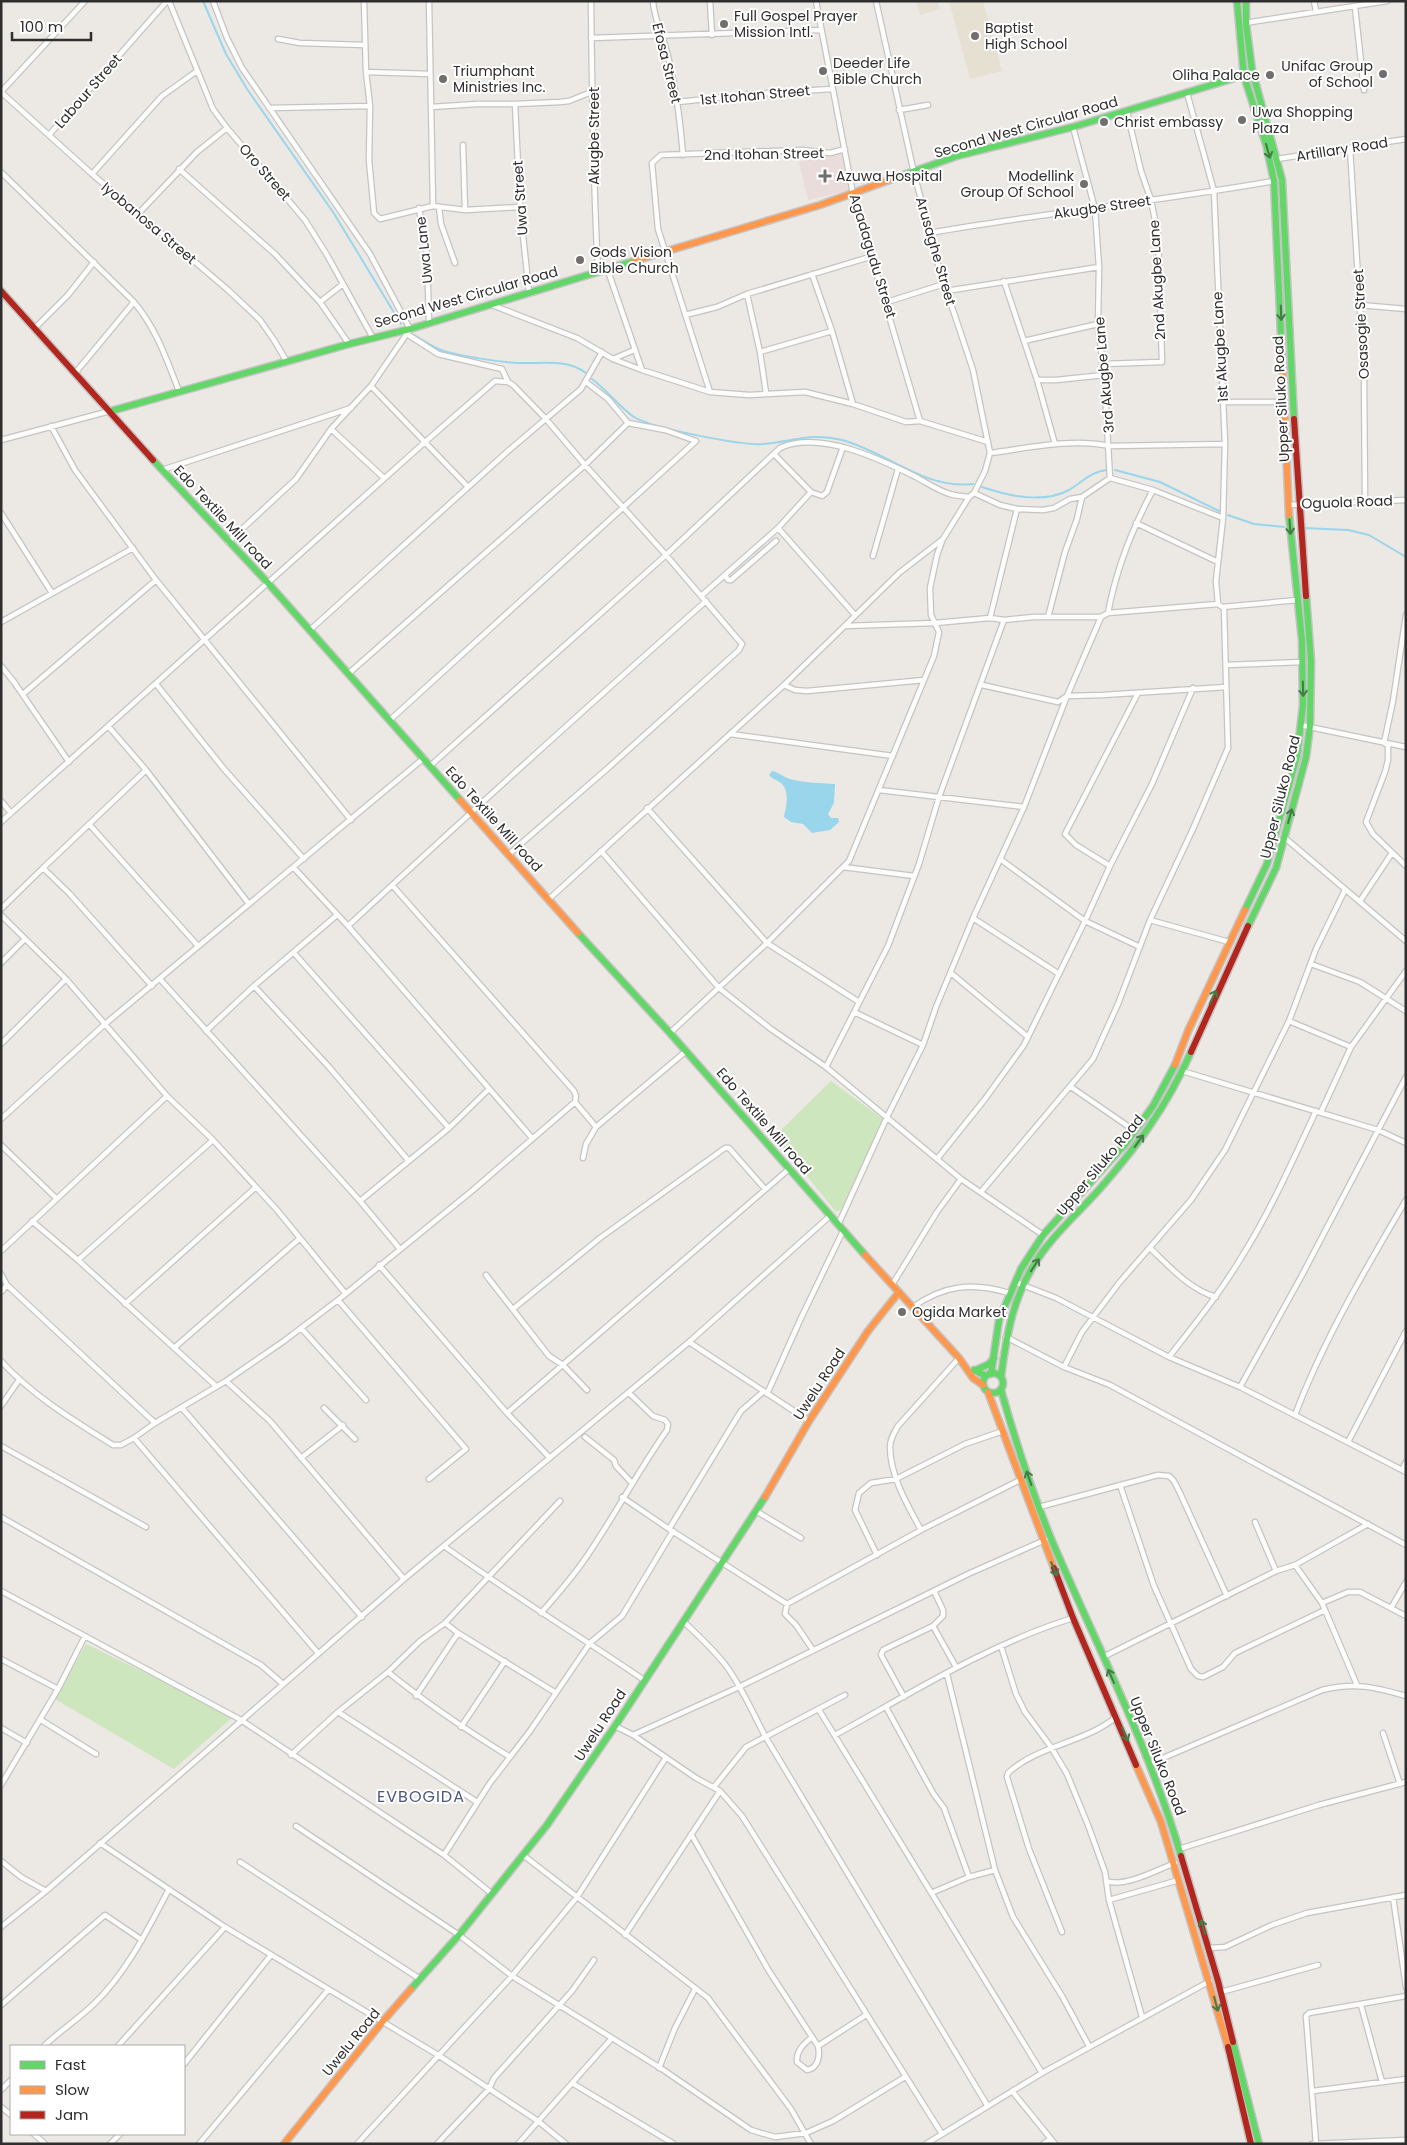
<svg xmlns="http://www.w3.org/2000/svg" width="1407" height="2145" font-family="Poppins,sans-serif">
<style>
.education{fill:#e6e0d3}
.medical{fill:#e9dcdb}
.green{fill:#cee6be}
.water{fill:#99d6ec}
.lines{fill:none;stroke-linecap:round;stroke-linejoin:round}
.stream{stroke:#99d6ec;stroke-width:2}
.street-casing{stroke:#c5c4c5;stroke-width:7}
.fast-casing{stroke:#c5c4c5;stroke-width:9}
.slow-casing{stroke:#c5c4c5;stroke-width:9}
.jam-casing{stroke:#c5c4c5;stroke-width:9}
.street{stroke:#fcfcfb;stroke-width:4.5}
.fast{stroke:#63d668;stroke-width:6}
.slow{stroke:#ff974d;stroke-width:6}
.jam{stroke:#b3261e;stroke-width:6}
.oneway{stroke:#467a48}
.poi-dot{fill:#706f6e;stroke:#fff;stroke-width:2}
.labels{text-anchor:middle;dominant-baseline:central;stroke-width:4;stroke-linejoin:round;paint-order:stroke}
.poi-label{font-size:14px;fill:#2e2e2e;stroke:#fff;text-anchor:start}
.street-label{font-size:14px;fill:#2e2e2e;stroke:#fff}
.quarter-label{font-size:16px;letter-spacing:1px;fill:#4d5680;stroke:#fff}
</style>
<rect width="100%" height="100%" fill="#ece8e4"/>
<!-- education -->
<path class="education" d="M916,1H937L940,9L920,15Z
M949,1H983L1002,71L970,79Z"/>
<!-- medical -->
<path class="medical" d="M841,152L850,190L808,200L799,162Z"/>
<!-- green -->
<path class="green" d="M831,1081L883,1119L843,1208L836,1212L775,1136Z
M86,1644L234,1716L174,1769L55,1699Z"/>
<!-- water -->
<path class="water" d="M772,771C779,772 783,777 790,779C804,783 820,783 835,784L834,803L828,814L831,818H838L839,822L830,830L812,833L803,824L791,822L784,817C786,807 790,793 782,784C778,780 773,780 769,775Z"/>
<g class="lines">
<!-- stream -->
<path class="stream" d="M203,1L226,54L247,89L333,212L401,324
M414,335C423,340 432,347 441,350C457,356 501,362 518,363C541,364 566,358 586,373
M592,379C607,390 619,407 634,417C651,428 743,446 763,444C793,442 810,432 842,440C887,452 925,490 973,484
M1115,470L1160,482L1219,511
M982,487C1009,496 1043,504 1069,490C1081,483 1092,471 1107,470
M1228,515L1254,524L1284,527
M1303,528L1348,530L1369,535L1406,557"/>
<defs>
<path id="street" d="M169,1L213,109L227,128L305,220L327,255L373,338
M213,1L227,38L242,68L370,254L410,329L371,386L331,429L296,479L228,542
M364,1L366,72L370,106L369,160L374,213L380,219L433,206
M429,1L433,206L465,210L520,207
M591,1C592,91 593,181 598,270
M653,1C654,19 662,32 666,49C676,84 680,119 683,155
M710,1L712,35
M816,1L853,194L920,421
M1314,1L1316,11
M1355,7L1364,90
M1245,23L1387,1
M591,38L820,30
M278,39L300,43L364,45
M366,72L430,74
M1,92L92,174L228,290L260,320L274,340L287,362
M1,92L85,1
M1187,93L1214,191L1225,444L1223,518L1216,581L1218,604
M678,102L753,94L831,89
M515,104L520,207L529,292
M431,107L477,104H515L560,102L569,101L594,91
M269,108L370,106
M899,110L928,105
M49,135L167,1
M463,145L465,210
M1350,148L1364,375L1365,501
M1277,159L1406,139
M179,169L275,254L320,302L349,344
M1,172L134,302C157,330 166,358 179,391
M92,174L162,96L197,71
M439,207L441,224L455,263
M419,208L427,253L429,322
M138,214L197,152L227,128
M929,233C1044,213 1160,201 1274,181
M607,268L642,370
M812,274L832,331L853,404
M1004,281L1037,380L1055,444
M946,291L1099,267
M747,294L760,352L766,393
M320,302L343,284
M887,302L944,284
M492,305L577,338L613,359L642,370L710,392L749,395L805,392L853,404L906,422L920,421L988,442
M1360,305L1406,309
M685,315L717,307L747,294L873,256
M35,328L68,295L94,262
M407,334L438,354L502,369L508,382
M1024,341L1098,324
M760,352L832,331
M613,359L634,350
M1102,364L1162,362L1158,235L1151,200L1141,171L1127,112
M76,372L134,302
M1037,380H1056L1104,375
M371,386L468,487
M710,392L658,229L652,163L661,155L802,150L830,153L845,149
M1223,402H1284
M51,426L75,470L156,580L351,820
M331,429L384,478
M1,440L110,411
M990,453C1029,448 1071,438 1110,446L1225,444
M162,470L351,408
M1110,478L1153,490
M811,492L822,496L827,492L843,447
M974,493L1000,505L1017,509L1043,510L1054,508L1070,499L1082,497L1110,478L1104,375L1098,324L1099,267L1095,209L1073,127
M1289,505L1406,500
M1,513L52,593
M1136,523L1218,562
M778,528L855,615
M873,556L898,469
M725,575L728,580H731L776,541
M701,596L778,528L811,492L774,454
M1108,613C1116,570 1132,529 1153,490L1223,518
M1406,615L1393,701L1384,743L1388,745V760L1385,772L1366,822L1373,834L1406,866
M1048,617L1065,552L1077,519L1082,497
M990,618L1017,509
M1,622L133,548
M845,626L935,623L990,618L1004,620L1034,617H1101L1108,613L1218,604L1222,607L1298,600
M310,630L508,451L581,389L602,352
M1226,665L1303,662
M1,666L14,682L69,762
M348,674L585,465L628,423
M156,684L224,769L304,859
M784,685L795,690L807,691L924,680
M982,685L1058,702L1067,696L1103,695L1226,687
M23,694L156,580
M390,720L696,441L665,430L628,423L608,399L586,382
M1300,725L1406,747
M109,727L146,770L249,904
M730,734L893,756
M430,766L666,555L780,448C820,430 880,459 916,477C927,483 939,491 950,494C956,496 963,496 969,497
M146,770L43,868L69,893L152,986
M879,790L1024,807
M1,801L11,813
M647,808L767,943L859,1002
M1,822L425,442L495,381L508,382L513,385L546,419L585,465L666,555L742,644L739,650L608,768L509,854
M89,824L198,946
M1285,838L1406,941
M601,851L719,988L771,1029L826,1067L961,1179L1043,1235
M1000,859L1085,921L1140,947
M1110,866L1076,845L1065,834L1138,693
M843,867L914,876
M294,868L348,926L532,1138
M392,885L574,1091L576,1096L575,1102
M549,899L784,685L899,573L943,539L969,497L974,493L985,471L990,453L973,370L939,268L914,173L876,1
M1360,901L1392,853
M1,909L43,868
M1,915L66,979L167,1096L213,1140L277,1210L345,1293
M973,918L1059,974
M1150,920L1229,942
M348,926C466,816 586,708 706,601
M294,953L449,1128
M1,963L25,939
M1311,964L1360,982L1406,1011
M951,973L1028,1037
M160,979L360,1201L400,1249
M254,986L329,1067L408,1160
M854,1012L923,1045
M1289,1021L1351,1047
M206,1031L254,986L337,915
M670,1033L767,943L849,861L934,656L939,632L931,615L930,588L937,555L942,541
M1,1044L66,979
M826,1067L888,946L919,864L939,797L1004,620
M1182,1071L1378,1130L1406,1143
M1071,1087L1135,1131
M1321,1112L1351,1047L1406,971
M1,1119L105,1024L424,758
M1,1145L56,1198
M583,1158L586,1144L596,1127
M937,1159L985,1099L1024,1045L1085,921L1110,866L1152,784L1193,688
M981,1192L1093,1059L1118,1004L1150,920L1192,831L1228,748L1224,608L1222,607
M360,1201L449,1128L489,1089
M32,1221L78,1260L216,1386
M838,1225L887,1117L923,1045L936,1007L973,918L1024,807L1067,696L1101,617
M1150,1248C1169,1266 1190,1290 1216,1297
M1,1251L167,1096
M78,1260L213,1140
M379,1265L507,1413L550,1458
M1,1274L7,1285L155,1423
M486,1275L549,1356L563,1365L587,1390
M1015,1282L1056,1298L1169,1357L1240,1387L1406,1472
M892,1285L937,1212L961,1179
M1,1292L7,1285
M338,1300L466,1449L429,1479
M125,1304L256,1187
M913,1307C944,1285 972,1282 1009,1293
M513,1309L600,1238L725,1148H729L765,1189
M301,1328L366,1400
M1006,1337L1064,1367L1110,1385L1406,1545
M689,1342L809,1421
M174,1348L299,1239
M1169,1357C1194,1325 1220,1293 1241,1258C1270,1212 1293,1160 1316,1111
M1,1361C33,1396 73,1420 113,1445H121L134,1438L155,1423L226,1381L284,1341L338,1300L473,1190L575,1102L596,1127L685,1052
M1064,1367L1082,1332L1119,1283L1191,1200L1225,1150L1289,1021L1316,949L1345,890
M226,1381L270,1421L404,1579
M1240,1387L1301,1277L1406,1077
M767,1394L801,1318L843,1231
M1,1406L19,1380
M182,1408L362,1617
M324,1408L355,1439
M507,1413L789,1169
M1295,1415C1323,1341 1366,1268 1406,1200
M585,1437L614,1460L616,1466L631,1482
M134,1438L318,1653
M1348,1442L1406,1331
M1,1446L146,1527
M301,1458L343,1425
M1402,1470L1406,1462
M1120,1485L1154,1586L1191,1669L1198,1676L1203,1677L1223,1667L1235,1653L1325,1610
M622,1497L669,1529L787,1604L921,1530L1020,1480
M1039,1507L1158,1475L1169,1476L1174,1481L1180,1493L1227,1596
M756,1511L801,1538
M1,1517L261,1665L283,1684
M1255,1522L1276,1571
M669,1529L741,1411L763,1392
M921,1530C908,1506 890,1476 890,1447C890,1439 894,1433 898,1426L959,1358
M444,1546C509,1593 578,1635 644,1680
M877,1555L855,1510L859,1493L871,1483L896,1479L965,1444L1003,1431
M1295,1565L1322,1603L1357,1685
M1,1591L241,1720L444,1855L491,1893
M1322,1603L1348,1592H1360L1406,1616
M787,1604L785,1614L796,1625L813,1650
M1391,1608L1406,1582
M541,1613C557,1595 573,1577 587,1556C615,1515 638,1471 667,1430L668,1424L665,1420L653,1416L629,1393
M684,1622C699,1636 715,1651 727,1667C742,1688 753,1713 765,1736L987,2105
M445,1623L458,1633L556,1693
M933,1626L956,1667
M1001,1646L1016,1694L1025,1712L1051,1747L1067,1774L1088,1825L1105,1872L1109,1900L1142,2017
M1103,1657L1276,1571L1295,1565L1368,1524
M1,1659L58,1689
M388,1672C427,1704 468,1731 510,1757
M947,1674L995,1870L1013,1917L1062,1996L1089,2046
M416,1696L458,1633
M904,1697L881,1655L883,1650L933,1626L943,1616V1610L934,1591
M886,1707L933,1793L944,1808L969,1877
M819,1710L1042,2073
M338,1712L477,1802
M41,1720L96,1754
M615,1726L633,1735L696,1778L720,1791L742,1816L942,2134
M461,1727L505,1661
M1,1728L27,1743
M1383,1733L1400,1784
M633,1735L739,1687L968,1574L1045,1540
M835,1735C913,1692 989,1644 1073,1618
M291,1755L338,1712L388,1672L420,1641L445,1623L560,1501
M1149,1764L1322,1690C1355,1682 1374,1687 1406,1696
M1,1785L58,1689L85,1636
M714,1787L746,1747L845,1695
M296,1826L459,1935L512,1976L662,2069L751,2130L775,2137L806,2133L833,2121L905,2077
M691,1834L769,1971L818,2046L866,2015
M100,1843L225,1927L438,2055L538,2121L566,2144
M1179,1849L1319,1805L1406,1782
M444,1855L490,1783L530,1731L590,1643L622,1616L673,1531
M523,1855L708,1998L791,2109L811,2144
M1,1861L21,1877L46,1891
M240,1862L420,1979
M1106,1881C1124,1888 1157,1870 1175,1863
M931,1893L969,1877L995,1870
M1393,1897L1406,1987
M1109,1900L1179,1880
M1,1927L46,1891L404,1579L689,1342L830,1216
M1062,1932L1029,1849L1007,1777L1008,1773C1038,1745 1085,1743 1116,1717
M625,1935L720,1791
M1209,1948L1225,1947L1272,1925L1307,1913L1406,1895
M1221,1992L1318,1965
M1,2005L105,1915L142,1940
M1361,2005L1382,2082
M812,2037C804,2044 796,2050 797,2062L807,2070C819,2068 820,2055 818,2046
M44,2046C60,2031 78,2019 94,2004C127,1972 148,1929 169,1889
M118,2046L225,1927
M184,2064L271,1955
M659,2068L675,2028L695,1989
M572,2083L674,2144
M1,2090L11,2080
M1012,2091L1055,2144
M1313,2091L1406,2079
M1,2107L11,2115
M34,2134L45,2144
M110,2144L120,2134
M199,2144L328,1990
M357,2144L512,1976L577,1897L665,1759
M437,2144L489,2089L494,2078L572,1991L594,1960
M518,2144L612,2038
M926,2144L1042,2073L1210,1981
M1043,2144L1051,2139
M1312,2144L1406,2140
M1316,2144L1306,2016L1309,2013L1406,1996"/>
<path id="fast" d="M1237,1L1244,76L1266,144L1274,181L1282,357
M1246,1V24L1252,70L1282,180L1294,419
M895,178L957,156L1073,127L1248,74
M111,411L349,344L410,329L634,261
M153,460L268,583L460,800
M1245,910L1267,864L1297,756L1303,705L1302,640L1289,515
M1248,926L1276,868L1306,757L1310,726L1311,661L1306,596
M578,933L670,1033L865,1255
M974,1370L986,1376
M976,1370L989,1364L994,1358
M983 1383a10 10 0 1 1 20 0a10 10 0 1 1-20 0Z
M991,1374L999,1320L1021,1269L1043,1235L1127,1142L1153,1106L1175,1065
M1001,1377C1006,1338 1012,1302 1032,1268C1048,1240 1074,1217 1096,1193C1136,1148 1166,1108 1191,1052
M1001,1390C1015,1440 1032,1492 1052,1541C1096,1644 1150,1748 1181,1856
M411,1989L459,1935L547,1825L615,1726L765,1497
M1233,2042L1259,2144"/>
<path id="slow" d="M634,261L820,205L895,178
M1282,357L1289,515
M460,800L578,933
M1175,1065L1188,1031L1245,910
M865,1255L959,1358L973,1378L983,1385
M988,1392L1054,1568
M765,1497L809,1421L868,1331L899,1292
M1136,1765L1161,1822L1228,2047
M284,2144L383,2021L411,1989"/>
<path id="jam" d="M1,291L153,460
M1294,419L1306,596
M1191,1052L1248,926
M1054,1568L1073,1618L1136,1765
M1181,1856L1218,1981L1233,2042
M1228,2047L1251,2144"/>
</defs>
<!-- street casing -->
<use href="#street" class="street-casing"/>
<!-- fast casing -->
<use href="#fast" class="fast-casing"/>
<!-- slow casing -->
<use href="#slow" class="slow-casing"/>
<!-- jam casing -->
<use href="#jam" class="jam-casing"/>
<!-- street -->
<use href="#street" class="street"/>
<!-- fast -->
<use href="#fast" class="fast"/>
<!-- slow -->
<use href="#slow" class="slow"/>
<!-- jam -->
<use href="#jam" class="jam"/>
</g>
<!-- one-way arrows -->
<defs><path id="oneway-shaft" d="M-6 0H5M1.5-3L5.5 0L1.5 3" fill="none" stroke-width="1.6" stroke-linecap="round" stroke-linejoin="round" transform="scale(1.25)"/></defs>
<g class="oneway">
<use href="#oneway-shaft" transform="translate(1268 151) rotate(74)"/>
<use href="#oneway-shaft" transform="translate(1281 313) rotate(88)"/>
<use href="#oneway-shaft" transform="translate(1290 527) rotate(86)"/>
<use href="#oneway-shaft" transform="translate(1303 689) rotate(89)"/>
<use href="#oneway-shaft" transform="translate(1290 816) rotate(-75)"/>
<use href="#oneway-shaft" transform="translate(1213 997) rotate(-65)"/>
<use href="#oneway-shaft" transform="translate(1139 1141) rotate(-54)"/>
<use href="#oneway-shaft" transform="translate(1035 1265) rotate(-57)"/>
<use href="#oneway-shaft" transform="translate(1029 1478) rotate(-109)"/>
<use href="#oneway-shaft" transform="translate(1054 1569) rotate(68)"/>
<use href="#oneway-shaft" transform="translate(1111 1676) rotate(-114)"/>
<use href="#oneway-shaft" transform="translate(1125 1734) rotate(67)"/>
<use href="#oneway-shaft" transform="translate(1203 1927) rotate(-107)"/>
<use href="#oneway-shaft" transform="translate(1216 2004) rotate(75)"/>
</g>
<!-- markers -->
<g class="poi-dot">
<circle cx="724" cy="24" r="5"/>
<circle cx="975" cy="36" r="5"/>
<circle cx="823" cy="71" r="5"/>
<circle cx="1383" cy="74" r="5"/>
<circle cx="1270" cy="75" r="5"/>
<circle cx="443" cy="79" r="5"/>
<circle cx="1242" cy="120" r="5"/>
<circle cx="1104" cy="122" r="5"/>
<path d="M822.5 168.5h5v5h5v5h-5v5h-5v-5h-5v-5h5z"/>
<circle cx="1084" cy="184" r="5"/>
<circle cx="580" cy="260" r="5"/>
<circle cx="902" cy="1312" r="5"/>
</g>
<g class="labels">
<!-- poi labels -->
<g class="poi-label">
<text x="734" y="16">Full Gospel Prayer<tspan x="734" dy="16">Mission Intl.</tspan></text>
<text x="985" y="28">Baptist<tspan x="985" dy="16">High School</tspan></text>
<text x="833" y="63">Deeder Life<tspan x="833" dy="16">Bible Church</tspan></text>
<text x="1373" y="66" text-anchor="end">Unifac Group<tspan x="1373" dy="16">of School</tspan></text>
<text x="453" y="71">Triumphant<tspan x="453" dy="16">Ministries Inc.</tspan></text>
<text x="1260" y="75" text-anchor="end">Oliha Palace</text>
<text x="1252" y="112">Uwa Shopping<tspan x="1252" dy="16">Plaza</tspan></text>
<text x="1114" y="122">Christ embassy</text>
<text x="836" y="176">Azuwa Hospital</text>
<text x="1074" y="176" text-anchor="end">Modellink<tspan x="1074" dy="16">Group Of School</tspan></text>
<text x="590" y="252">Gods Vision<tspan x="590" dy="16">Bible Church</tspan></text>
<text x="912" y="1312">Ogida Market</text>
</g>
<!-- street labels -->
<g class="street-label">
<text transform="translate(667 63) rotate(76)">Efosa Street</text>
<text transform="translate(88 91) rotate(-49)">Labour Street</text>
<text transform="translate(755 95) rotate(-5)">1st Itohan Street</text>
<text transform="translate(1026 127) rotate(-16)">Second West Circular Road</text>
<text transform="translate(594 136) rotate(-90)">Akugbe Street</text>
<text transform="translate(1342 149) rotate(-9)">Artillary Road</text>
<text transform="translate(764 154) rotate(-1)">2nd Itohan Street</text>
<text transform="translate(265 172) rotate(49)">Oro Street</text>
<text transform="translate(520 198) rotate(-94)">Uwa Street</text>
<text transform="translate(1102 207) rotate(-8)">Akugbe Street</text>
<text transform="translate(149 223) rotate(40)">Iyobanosa Street</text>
<text transform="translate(424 250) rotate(-96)">Uwa Lane</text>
<text transform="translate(936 251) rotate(74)">Arusaghe Street</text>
<text transform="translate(873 256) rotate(73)">Agadagudu Street</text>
<text transform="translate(1157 280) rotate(-93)">2nd Akugbe Lane</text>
<text transform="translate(466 297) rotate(-16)">Second West Circular Road</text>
<text transform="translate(1361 324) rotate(-93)">Osasogie Street</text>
<text transform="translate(1220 347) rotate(-93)">1st Akugbe Lane</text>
<text transform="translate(1104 375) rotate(-95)">3rd Akugbe Lane</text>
<text transform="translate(1281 399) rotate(-93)">Upper Siluko Road</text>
<text transform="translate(1347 502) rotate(-2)">Oguola Road</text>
<text transform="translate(223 517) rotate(47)">Edo Textile Mill road</text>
<text transform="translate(1280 797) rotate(-76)">Upper Siluko Road</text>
<text transform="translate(494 819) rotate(48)">Edo Textile Mill road</text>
<text transform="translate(764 1121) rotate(49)">Edo Textile Mill road</text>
<text transform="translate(1100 1165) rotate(-50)">Upper Siluko Road</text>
<text transform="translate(819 1384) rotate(-57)">Uwelu Road</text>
<text transform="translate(600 1725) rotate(-57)">Uwelu Road</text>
<text transform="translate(1158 1756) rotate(68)">Upper Siluko Road</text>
<text transform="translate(351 2042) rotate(-51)">Uwelu Road</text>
</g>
<!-- quarter labels -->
<g class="quarter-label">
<text x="421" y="1796">EVBOGIDA</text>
</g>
</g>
<!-- border -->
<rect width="1407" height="2145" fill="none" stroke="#2e2e2e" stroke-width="5"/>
<!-- legend -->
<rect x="10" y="2045" width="175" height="90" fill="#ffffff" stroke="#ababab"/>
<rect x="20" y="2061" width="25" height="8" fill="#63d668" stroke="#ababab"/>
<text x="55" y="2070" font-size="15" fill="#2e2e2e">Fast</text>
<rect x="20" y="2086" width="25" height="8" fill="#ff974d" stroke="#ababab"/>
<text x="55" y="2095" font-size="15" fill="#2e2e2e">Slow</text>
<rect x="20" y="2111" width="25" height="8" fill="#b3261e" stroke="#ababab"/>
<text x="55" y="2120" font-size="15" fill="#2e2e2e">Jam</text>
<!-- scale -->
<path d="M12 32v8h79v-8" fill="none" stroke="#2e2e2e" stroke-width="2.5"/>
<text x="20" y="32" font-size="15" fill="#2e2e2e" stroke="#ffffff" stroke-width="4" paint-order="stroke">100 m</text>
</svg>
